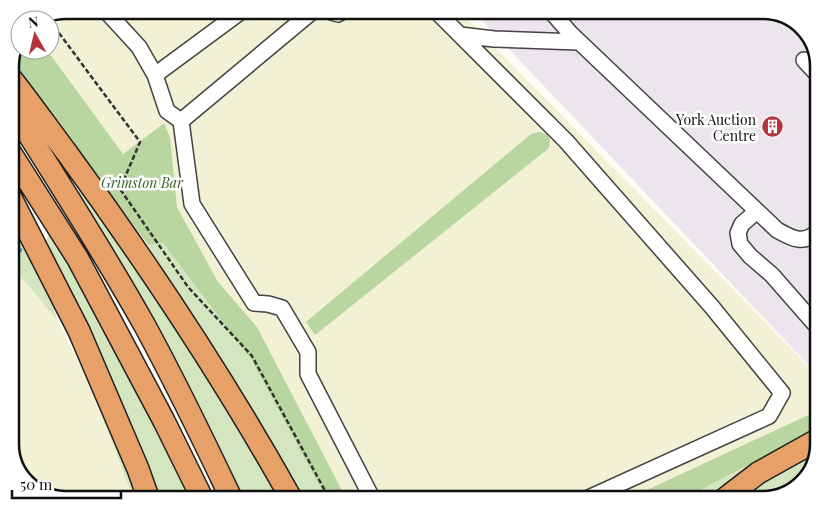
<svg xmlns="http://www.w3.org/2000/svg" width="829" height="510" font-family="'Playfair Display',serif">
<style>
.industrial{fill:#ece5ed}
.farmland{fill:#f2f0d5}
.green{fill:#d4e6bf}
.forest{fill:#b9d5a0}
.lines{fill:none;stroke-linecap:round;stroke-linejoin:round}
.stream{stroke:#4a93c1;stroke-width:4.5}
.minor-casing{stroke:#434343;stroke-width:18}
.highway-casing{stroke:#212121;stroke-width:24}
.path{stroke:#323232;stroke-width:2.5;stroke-dasharray:5 2.5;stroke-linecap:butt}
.minor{stroke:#fff;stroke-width:15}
.highway{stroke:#e7a168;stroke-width:21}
.labels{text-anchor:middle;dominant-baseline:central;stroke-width:5;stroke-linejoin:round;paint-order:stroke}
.poi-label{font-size:14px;fill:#101010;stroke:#fff;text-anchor:end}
.park-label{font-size:14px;font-style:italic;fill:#326225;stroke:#fff}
.rim{fill:none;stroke:#101010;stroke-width:2.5}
</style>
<rect width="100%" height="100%" fill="#fefcf4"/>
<!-- industrial -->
<path class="industrial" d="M472,10H763L794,19L819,63V376Z"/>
<!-- farmland -->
<path class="farmland" d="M66,10H458L819,377V410L651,488L622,500H347L257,327L218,282L177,207L170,137L163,123L123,154L47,50H50V20H42Z
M10,264L57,320L91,387L134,500H66L35,491L10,447Z"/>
<!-- green -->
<path class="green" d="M83,189L214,382L283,500H243L155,326L78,192Z
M10,220C29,252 49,283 57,320L10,264Z
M49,232L104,328L194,500H158L45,245Z
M163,243L252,361L327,500H300L222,366L148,245Z
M91,387L142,500H134Z
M818,448L809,476L770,498L763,500H737L781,469Z
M761,459L708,500H681Z"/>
<!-- forest -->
<path class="forest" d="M20,41V50H47L123,154L164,123L170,137L177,207L218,282L257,327L347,500H327L252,361L163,243L148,245L12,60Z
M539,132L546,134L550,139L549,148L315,335L306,322L531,134Z
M819,410V429L681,500H622L651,488Z"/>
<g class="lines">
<!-- stream -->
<path class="stream" d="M10,250L16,247L20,250"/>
<defs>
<path id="minor" d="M105,10L139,47L155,75L167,111L181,121
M314,10L181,121L192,204L254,303L268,304L282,308L308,352V374L373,500
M325,10L338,14L345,10
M435,10L566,141L712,307L782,393L769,416L584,500
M550,10L570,33L777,230C793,239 803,245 819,231
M460,35L494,39L578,42
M804,60L819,76
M155,75L243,10
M757,211L742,224L738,233L740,244L750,256L772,275L814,323"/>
<path id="highway" d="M10,77C30,102 48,128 67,153C148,264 225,380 292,500
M10,105C56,178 103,251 145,326C176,383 204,441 232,500
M10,152L78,259L164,421L203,500
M10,196L79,331L138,469L149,500
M723,500L758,473L819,439"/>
</defs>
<!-- minor casing -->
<use href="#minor" class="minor-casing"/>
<!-- highway casing -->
<use href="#highway" class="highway-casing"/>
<!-- path -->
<path class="path" d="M50,21L140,142L120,189L188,287L252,356L330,500"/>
<!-- minor -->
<use href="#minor" class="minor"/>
<!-- highway -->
<use href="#highway" class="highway"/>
</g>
<!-- icons -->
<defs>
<symbol id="building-disc" viewBox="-11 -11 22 22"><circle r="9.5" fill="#b4343b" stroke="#fff"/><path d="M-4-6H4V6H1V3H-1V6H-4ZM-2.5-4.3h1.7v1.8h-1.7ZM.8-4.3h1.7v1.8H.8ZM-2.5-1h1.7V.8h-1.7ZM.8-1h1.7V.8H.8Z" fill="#fff"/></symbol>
</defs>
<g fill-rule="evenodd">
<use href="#building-disc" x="760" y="114" width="25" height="25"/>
</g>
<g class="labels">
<!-- poi labels -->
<g class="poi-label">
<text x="756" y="119">York Auction<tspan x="756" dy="16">Centre</tspan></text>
</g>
<!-- park labels -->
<g class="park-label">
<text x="142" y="182">Grimston Bar</text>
</g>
</g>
<!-- crop -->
<path d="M0 0H829V510H0ZM66 19H763A47 47 0 0 1 810 66V444A47 47 0 0 1 763 491H66A47 47 0 0 1 19 444V66A47 47 0 0 1 66 19Z" fill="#fff" fill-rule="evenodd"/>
<path class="rim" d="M66 19H763A47 47 0 0 1 810 66V444A47 47 0 0 1 763 491H66A47 47 0 0 1 19 444V66A47 47 0 0 1 66 19Z"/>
<!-- north arrow -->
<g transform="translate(35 35) rotate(352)"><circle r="24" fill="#ffffff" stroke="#9f9f9f"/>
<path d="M0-4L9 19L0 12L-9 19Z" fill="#b4343b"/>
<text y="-8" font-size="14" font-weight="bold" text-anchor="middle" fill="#101010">N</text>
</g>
<!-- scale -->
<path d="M12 490v8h109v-8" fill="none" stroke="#101010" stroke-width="2.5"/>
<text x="20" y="490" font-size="15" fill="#101010" stroke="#ffffff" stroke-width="4" paint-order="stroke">50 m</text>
</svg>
